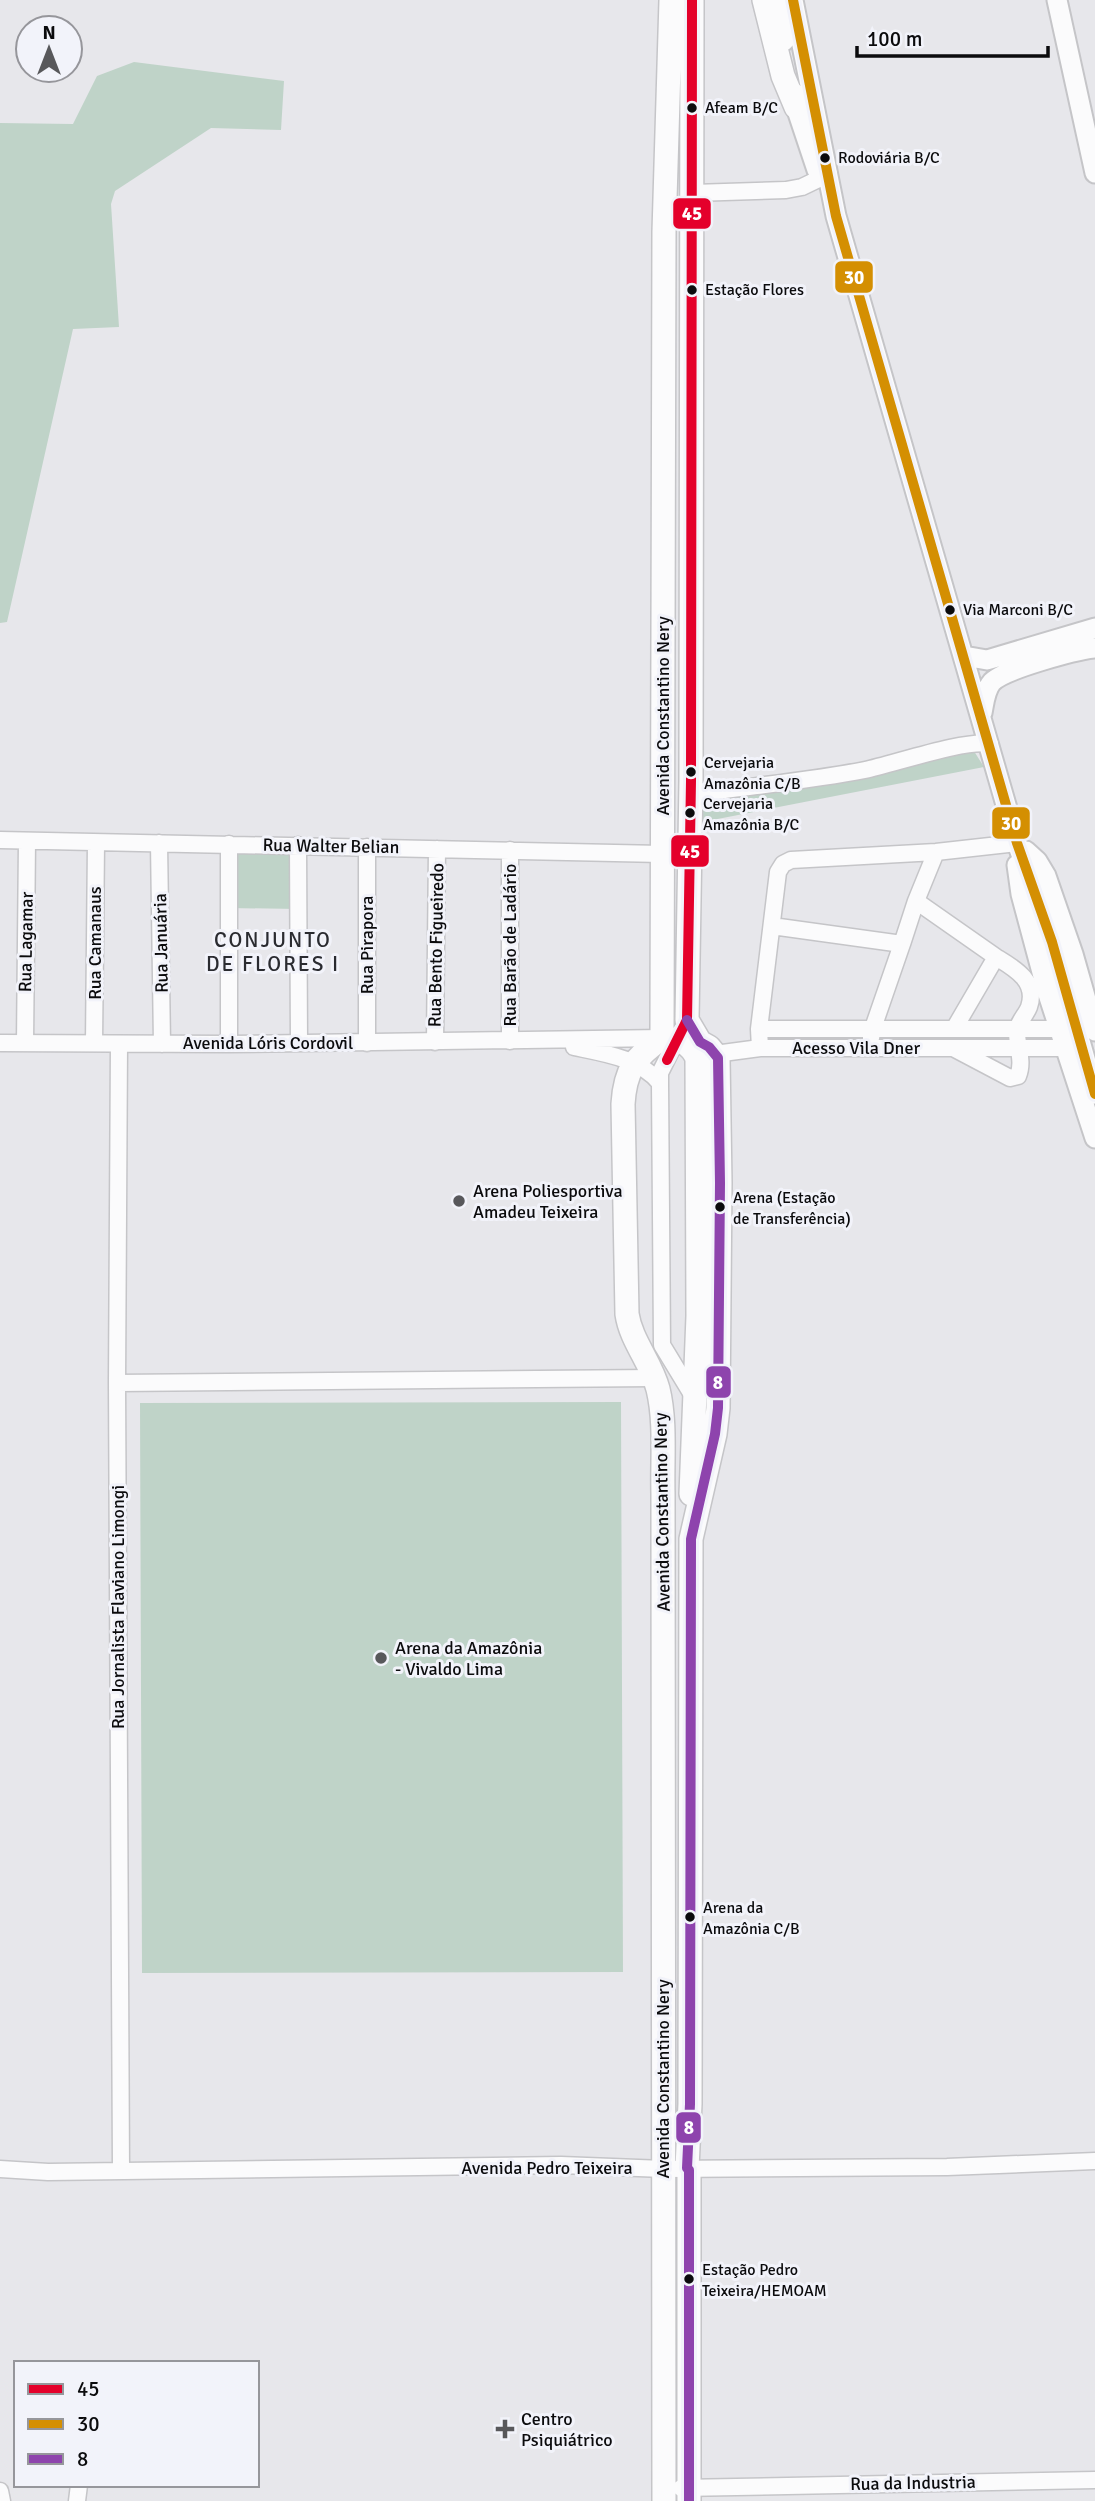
<svg xmlns="http://www.w3.org/2000/svg" width="1095" height="2501" font-family="Signika,sans-serif">
<style>
.green{fill:#bfd3c8}
.lines{fill:none;stroke-linecap:round;stroke-linejoin:round}
.minor-casing{stroke:#c5c5c8;stroke-width:19}
.major-casing{stroke:#c5c5c8;stroke-width:23}
.highway-casing{stroke:#c5c5c8;stroke-width:26}
.minor{stroke:#fbfbfc;stroke-width:16}
.major{stroke:#fbfbfc;stroke-width:19}
.highway{stroke:#fbfbfc;stroke-width:23}
.bus-1-casing{stroke:#f2f3fa;stroke-width:16}
.bus-2-casing{stroke:#f2f3fa;stroke-width:16}
.bus-3-casing{stroke:#f2f3fa;stroke-width:16}
.bus-1{stroke:#e4002b;stroke-width:10}
.bus-2{stroke:#d48f02;stroke-width:10}
.bus-3{stroke:#8e44ad;stroke-width:10}
.bus-dot{fill:#0b0b0d;stroke:#f2f3fa;stroke-width:2.5}
.poi-dot{fill:#58585b;stroke:#f2f3fa;stroke-width:2.5}
.labels{text-anchor:middle;dominant-baseline:central;stroke-width:6;stroke-linejoin:round;paint-order:stroke}
.bus-label{font-size:16px;fill:#0b0b0d;stroke:#f2f3fa;text-anchor:start}
.street-label{font-size:18px;fill:#0b0b0d;stroke:#f2f3fa}
.poi-label{font-size:18px;fill:#0b0b0d;stroke:#f2f3fa;text-anchor:start}
.quarter-label{font-size:21px;letter-spacing:2px;fill:#2a2b30;stroke:#f2f3fa}
.line-badge{stroke:#f2f3fa;stroke-width:2.5}
.badge-label{font-size:19px;text-anchor:middle;font-weight:bold;fill:#fff}
</style>
<rect width="100%" height="100%" fill="#e7e7eb"/>
<!-- green -->
<path class="green" d="M134,62L284,81L281,130L211,128L115,191L111,204L119,327L73,329L7,622L0,623V123L73,124L97,76Z
M972,748L984,767L702,822L703,797Z
M228,839L295,840L298,909L229,908Z
M621,1402L623,1972L142,1973L140,1403Z"/>
<g class="lines">
<defs>
<path id="minor" d="M693,193L786,190L802,187L829,174
M691,781L698,791L711,792C762,785 814,780 865,770C894,764 965,739 990,744
M0,840L662,854
M159,843L162,1044
M229,844V1044
M298,845L299,1043
M510,850V1041
M916,901L996,957L954,1029
M772,926L902,944L916,901L936,852
M759,1029H1059
M681,1031L660,1073V1083L662,1345L693,1396
M871,1038L873,1028L902,944
M435,1042L437,849
M0,1043L229,1044L662,1038
M25,1043L27,841
M94,1043L96,843
M367,1043V847
M119,1044L117,1383L121,2170
M574,1047C603,1053 640,1058 660,1083
M760,1048L759,1029L778,872L783,864L791,860L936,852L1017,843
M955,1049L1010,1078L1018,1076C1024,1062 1017,1047 1017,1032C1017,1023 1026,1015 1029,1007C1038,981 1014,968 996,957
M715,1054L760,1048H1065
M117,1383L654,1378
M0,2169L48,2172L561,2165L664,2169L947,2167L1095,2161
M681,2488L1095,2480
M0,2491L2,2501
M77,2501L79,2485"/>
<path id="major" d="M777,0L784,41
M793,0L836,216L1017,843L1052,942L1095,1094
M1057,0L1095,173
M793,92L796,107L817,170
M964,656L987,660L1095,628
M982,713C984,703 985,690 992,682C1005,669 1075,650 1095,648
M1026,851L1037,861L1046,876L1073,954L1095,1031
M1017,865L1021,894L1047,991L1095,1138"/>
<path id="highway" d="M764,0L783,76L796,107
M662,1038C635,1057 625,1070 623,1104L627,1314C631,1341 651,1362 658,1389C666,1422 662,1460 663,1494L664,2501
M662,1038L664,232L671,0
M662,1038C678,1038 690,1043 697,1058L698,1316L691,1494
M689,2501V2170L687,2168L690,2104L691,1539L715,1434L718,1408L720,1183L718,1058L709,1047L700,1042L687,1020L691,781L692,0"/>
</defs>
<!-- minor casing -->
<use href="#minor" class="minor-casing"/>
<!-- major casing -->
<use href="#major" class="major-casing"/>
<!-- highway casing -->
<use href="#highway" class="highway-casing"/>
<!-- minor -->
<use href="#minor" class="minor"/>
<!-- major -->
<use href="#major" class="major"/>
<!-- highway -->
<use href="#highway" class="highway"/>
<defs>
<path id="bus-1" d="M667,1060L687,1020L691,781L692,0"/>
<path id="bus-2" d="M793,0L836,216L1017,843L1052,942L1095,1094"/>
<path id="bus-3" d="M687,1020L700,1042L709,1047L718,1058L720,1183L718,1408L715,1434L691,1539L690,2104L687,2168L689,2170V2501"/>
</defs>
<!-- bus-1 casing -->
<use href="#bus-1" class="bus-1-casing"/>
<!-- bus-2 casing -->
<use href="#bus-2" class="bus-2-casing"/>
<!-- bus-3 casing -->
<use href="#bus-3" class="bus-3-casing"/>
<!-- bus-1 -->
<use href="#bus-1" class="bus-1"/>
<!-- bus-2 -->
<use href="#bus-2" class="bus-2"/>
<!-- bus-3 -->
<use href="#bus-3" class="bus-3"/>
</g>
<!-- markers -->
<g class="bus-dot">
<circle cx="692" cy="108" r="6"/>
<circle cx="825" cy="158" r="6"/>
<circle cx="692" cy="290" r="6"/>
<circle cx="950" cy="610" r="6"/>
<circle cx="691" cy="772" r="6"/>
<circle cx="690" cy="813" r="6"/>
<circle cx="720" cy="1207" r="6"/>
<circle cx="690" cy="1917" r="6"/>
<circle cx="689" cy="2279" r="6"/>
</g>
<g class="poi-dot">
<circle cx="459" cy="1201" r="7"/>
<circle cx="381" cy="1658" r="7"/>
<path d="M501.5 2418.5h7v7h7v7h-7v7h-7v-7h-7v-7h7z"/>
</g>
<g class="labels">
<!-- bus labels -->
<g class="bus-label">
<text x="705" y="108">Afeam B/C</text>
<text x="838" y="158">Rodoviária B/C</text>
<text x="705" y="290">Estação Flores</text>
<text x="963" y="610">Via Marconi B/C</text>
<text x="704" y="763">Cervejaria<tspan x="704" dy="21">Amazônia C/B</tspan></text>
<text x="703" y="804">Cervejaria<tspan x="703" dy="21">Amazônia B/C</tspan></text>
<text x="733" y="1198">Arena (Estação<tspan x="733" dy="21">de Transferência)</tspan></text>
<text x="703" y="1908">Arena da<tspan x="703" dy="21">Amazônia C/B</tspan></text>
<text x="702" y="2270">Estação Pedro<tspan x="702" dy="21">Teixeira/HEMOAM</tspan></text>
</g>
<!-- street labels -->
<g class="street-label">
<text transform="translate(663 716) rotate(-90)">Avenida Constantino Nery</text>
<text transform="translate(331 846) rotate(1)">Rua Walter Belian</text>
<text transform="translate(26 942) rotate(-89)">Rua Lagamar</text>
<text transform="translate(95 943) rotate(-90)">Rua Camanaus</text>
<text transform="translate(161 943) rotate(-91)">Rua Januária</text>
<text transform="translate(367 945) rotate(-90)">Rua Pirapora</text>
<text transform="translate(436 945) rotate(-89)">Rua Bento Figueiredo</text>
<text transform="translate(510 945) rotate(-90)">Rua Barão de Ladário</text>
<text x="268" y="1043">Avenida Lóris Cordovil</text>
<text x="856" y="1048">Acesso Vila Dner</text>
<text transform="translate(662 1512) rotate(-91)">Avenida Constantino Nery</text>
<text transform="translate(118 1607) rotate(-90)">Rua Jornalista Flaviano Limongi</text>
<text transform="translate(663 2079) rotate(-90)">Avenida Constantino Nery</text>
<text x="547" y="2168">Avenida Pedro Teixeira</text>
<text transform="translate(913 2483) rotate(-1)">Rua da Industria</text>
</g>
<!-- poi labels -->
<g class="poi-label">
<text x="473" y="1191">Arena Poliesportiva<tspan x="473" dy="21">Amadeu Teixeira</tspan></text>
<text x="395" y="1648">Arena da Amazônia<tspan x="395" dy="21">- Vivaldo Lima</tspan></text>
<text x="521" y="2419">Centro<tspan x="521" dy="21">Psiquiátrico</tspan></text>
</g>
<!-- quarter labels -->
<g class="quarter-label">
<text x="273" y="940">CONJUNTO<tspan x="273" dy="24">DE FLORES I</tspan></text>
</g>
</g>
<g class="line-badge">
<rect x="672" y="197" width="40" height="33" rx="7" fill="#e4002b"/>
<rect x="834" y="260" width="40" height="34" rx="7" fill="#d48f02"/>
<rect x="991" y="806" width="40" height="34" rx="7" fill="#d48f02"/>
<rect x="670" y="834" width="40" height="34" rx="7" fill="#e4002b"/>
<rect x="705" y="1365" width="27" height="34" rx="7" fill="#8e44ad"/>
<rect x="675" y="2111" width="27" height="33" rx="7" fill="#8e44ad"/>
</g>
<g class="badge-label">
<text x="692" y="220">45</text>
<text x="854" y="284">30</text>
<text x="1011" y="830">30</text>
<text x="690" y="858">45</text>
<text x="718" y="1389">8</text>
<text x="689" y="2134">8</text>
</g>
<!-- legend -->
<rect x="14" y="2361" width="245" height="126" fill="#f2f3fa" stroke="#96969b" stroke-width="2"/>
<rect x="28" y="2384" width="35" height="10" fill="#e4002b" stroke="#96969b" stroke-width="2"/>
<text x="77" y="2396" font-size="21" fill="#0b0b0d">45</text>
<rect x="28" y="2419" width="35" height="10" fill="#d48f02" stroke="#96969b" stroke-width="2"/>
<text x="77" y="2431" font-size="21" fill="#0b0b0d">30</text>
<rect x="28" y="2454" width="35" height="10" fill="#8e44ad" stroke="#96969b" stroke-width="2"/>
<text x="77" y="2466" font-size="21" fill="#0b0b0d">8</text>
<!-- north arrow -->
<g transform="translate(49 49)"><circle r="33" fill="#f2f3fa" stroke="#96969b" stroke-width="2"/>
<path d="M0-5L12 26L0 18L-12 26Z" fill="#58585b"/>
<text y="-10" font-size="19" font-weight="bold" text-anchor="middle" fill="#0b0b0d">N</text>
</g>
<!-- scale -->
<path d="M857 46v10h191v-10" fill="none" stroke="#0b0b0d" stroke-width="3.5"/>
<text x="867" y="46" font-size="21" fill="#0b0b0d" stroke="#f2f3fa" stroke-width="5" paint-order="stroke">100 m</text>
</svg>
